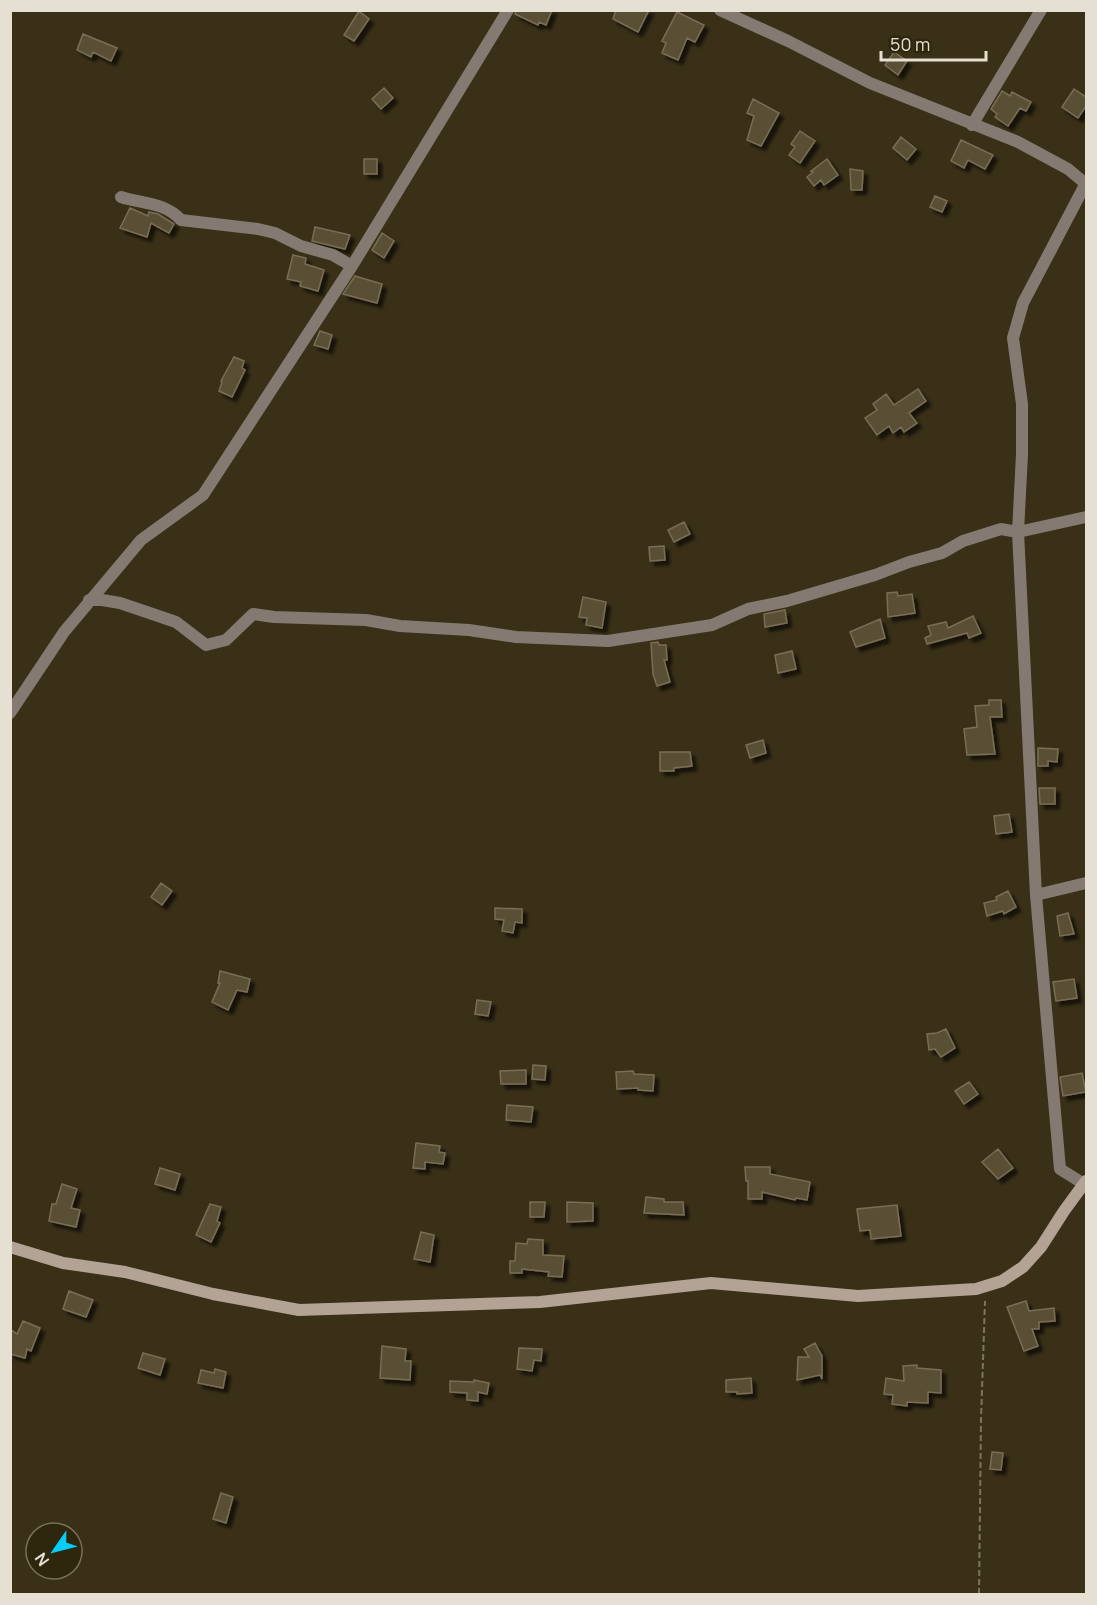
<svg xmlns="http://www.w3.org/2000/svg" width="1097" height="1605" font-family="Manrope,sans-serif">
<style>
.building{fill:#594f35;stroke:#796e54;stroke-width:1.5;filter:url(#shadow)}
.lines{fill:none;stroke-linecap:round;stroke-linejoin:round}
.path{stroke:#7c7460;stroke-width:2;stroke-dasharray:6 3;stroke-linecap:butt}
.street{stroke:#847a71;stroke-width:12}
.secondary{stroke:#b3a395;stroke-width:12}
</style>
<defs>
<filter id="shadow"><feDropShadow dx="4.5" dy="4.5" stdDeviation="1.5" flood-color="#0009"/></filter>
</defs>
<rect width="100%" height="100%" fill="#3a3018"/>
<!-- building -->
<path class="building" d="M516,10H552L546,25L539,22L538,25L515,14Z
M616,10H649L638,32L613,19Z
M359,11L369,19L354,41L344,35Z
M677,12L704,25L695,42L687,38L678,60L662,53L666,43L662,41Z
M83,34L117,48L111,61L93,52L91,57L77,50Z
M894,52L907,61L898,75L885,65Z
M384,88L393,98L381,109L372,99Z
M1074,89L1086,97V106L1078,118L1062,107Z
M1002,91L1010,96L1012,92L1031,102L1026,111L1020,108L1008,126L995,117L997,114L991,109Z
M753,99L779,113L761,146L747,140L754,116L747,113Z
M800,131L815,141L800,163L789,155L795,147L791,144Z
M901,137L916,149L907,160L893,148Z
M961,140L993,155L985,169L968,160L964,168L951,161Z
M364,159H377V174H364Z
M827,159L838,175L824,185L821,180L814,186L807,177L813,172L811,171Z
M850,169L863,171L862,190H851Z
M935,196L947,201L942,212L930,207Z
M130,208L148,216L149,212L158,214L174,224L169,233L151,223L147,237L120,228Z
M315,227L350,235L345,249L312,241Z
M382,233L394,241L384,258L372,250Z
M293,255L306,258L305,264L324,270L318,291L300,286L301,282L287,279Z
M355,276L382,284L377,303L343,294Z
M320,331L332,335L328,349L314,345Z
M234,357L244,361L242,368L245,370L232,397L219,391L222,382L221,381Z
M918,389L926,401L909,413L917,423L904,432L901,427L893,433L889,426L877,435L865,418L877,410L873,404L886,394L894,405Z
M684,522L690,534L674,542L668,530Z
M664,546L665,560L650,561L649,547Z
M897,592L898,596L912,594L915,613L888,617L887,593Z
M583,597L606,602L602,628L586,625L587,618L579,617Z
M785,610L787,623L765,627L764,614Z
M973,616L981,633L969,638L967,633L927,644L925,638L931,635L928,626L946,622L948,628Z
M880,619L885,638L856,647L850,632Z
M658,642L659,645H666L667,660H664L670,682L657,686L653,674L651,643Z
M792,651L796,669L778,673L775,655Z
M989,700H1001L1002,717H990L995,754L967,755L964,729L977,727L975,706L989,705Z
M763,740L766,753L750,758L746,745Z
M1038,748L1058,749L1057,762L1048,761V766H1038Z
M660,752H690L692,766L674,768V771H660Z
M1039,788H1055V804H1040Z
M1009,814L1012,832L996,834L994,816Z
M161,883L172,891L162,905L151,897Z
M1008,891L1016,907L1004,914L1003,911L987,916L984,903L997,900L996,897Z
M495,908L522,909V923L515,922L513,933L502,931L504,920L495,919Z
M1068,913L1074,934L1060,936L1057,916Z
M220,971L250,979L247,992L237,990L228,1010L212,1002L220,983H218Z
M1074,979L1077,998L1056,1001L1053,982Z
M477,1000L491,1002L488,1016L475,1014Z
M946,1029L955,1048L941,1057L935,1049L929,1050L927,1034L937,1033Z
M533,1065L546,1066L545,1080L532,1079Z
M526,1070V1084H501L500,1071Z
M633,1071L634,1074L654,1075L653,1091L638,1090V1088L617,1089L616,1072Z
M1082,1073L1086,1092L1063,1096L1060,1077Z
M969,1082L978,1094L964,1104L955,1091Z
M507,1105L533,1107L531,1122L506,1120Z
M416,1143L440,1146L439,1152L445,1153L443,1164L425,1162V1169L413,1168Z
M998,1149L1013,1168L998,1179L982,1162Z
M745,1167H770V1174L810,1182L807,1200L796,1198L795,1200L762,1192V1199H748V1181H746Z
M160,1168L180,1174L175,1190L155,1184Z
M62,1184L77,1189L71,1208L80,1210L76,1227L49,1221L52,1204H56Z
M646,1197L664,1199V1202H683L684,1215L644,1213Z
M530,1202H545L544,1217H530Z
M567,1202L593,1203V1221L567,1222Z
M210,1204L221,1207L217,1221L220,1223L211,1242L196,1235Z
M897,1205L901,1236L871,1239L870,1230L860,1231L857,1209Z
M421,1232L434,1235L430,1262L414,1259Z
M528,1239L543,1240V1255L564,1256L562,1277L548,1276L549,1272L522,1269V1273H510V1261H515L516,1243L527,1244Z
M69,1291L93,1300L86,1317L63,1309Z
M1026,1301L1029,1311L1054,1308L1055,1321L1039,1322V1329H1032L1038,1346L1024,1351L1007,1307Z
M23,1321L40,1328L31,1351L27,1349L25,1358L10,1354V1329L17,1334Z
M815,1343L822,1356V1379L820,1375L797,1380L798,1357H809L804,1349Z
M382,1346L406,1349L405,1361H411L410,1380L380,1378Z
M519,1348L542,1349L541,1361L534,1360L532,1371L517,1369Z
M143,1353L165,1359L160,1375L138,1368Z
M917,1365V1368L941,1370V1393L928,1392V1403L907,1402V1406L892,1404L893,1395L884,1394L886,1378L904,1381L903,1366Z
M215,1369L226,1372L223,1388L198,1383L201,1370L214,1373Z
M751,1378L752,1393L737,1394V1392H726V1380Z
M474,1380L489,1383L487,1394L478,1392V1401L467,1400V1393L450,1392V1381L474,1382Z
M992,1452L1003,1453L1001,1470L990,1469Z
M221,1493L233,1497L226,1523L213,1519Z"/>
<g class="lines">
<!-- path -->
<path class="path" d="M979,1594L981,1420L985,1301"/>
<!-- street -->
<path class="street" d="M720,10L788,41L870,83L1018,142L1068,169L1086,184
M972,125L1041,10
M121,197C142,204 165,202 181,220L258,229L275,233L301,246L333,255L352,266
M89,600H102L120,603L176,622L206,645L226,640L253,614L274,617L366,620L400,626L469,630L516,637L608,641L712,625L748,609L787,601L875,575L909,562L942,553L963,541L1001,529L1018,532L1086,517
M10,713L64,632L141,540L203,495L352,266L508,10
M1036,895L1086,883
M1084,1184L1060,1169L1036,895L1018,532L1022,454V404L1013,338L1023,303L1086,183"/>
<!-- secondary -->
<path class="secondary" d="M10,1247L63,1263L125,1272L213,1294L299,1310L540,1302L711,1283L858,1296L976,1289L1002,1281L1023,1267L1041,1247L1064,1211L1086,1181"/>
</g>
<!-- border -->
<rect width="1097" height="1605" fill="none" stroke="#e6e0d2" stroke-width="24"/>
<!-- north arrow -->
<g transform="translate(54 1551) rotate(235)"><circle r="28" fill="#2f260e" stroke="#78705c" stroke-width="1.5"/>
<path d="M0-4.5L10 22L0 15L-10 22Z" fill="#07cbf9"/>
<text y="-9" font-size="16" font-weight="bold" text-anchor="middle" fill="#e6e0d2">N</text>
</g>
<!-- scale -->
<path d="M881 51v9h105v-9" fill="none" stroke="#e6e0d2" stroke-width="3"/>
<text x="890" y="51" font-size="18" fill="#e6e0d2" stroke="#2f260e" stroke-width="4.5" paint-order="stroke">50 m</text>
</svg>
